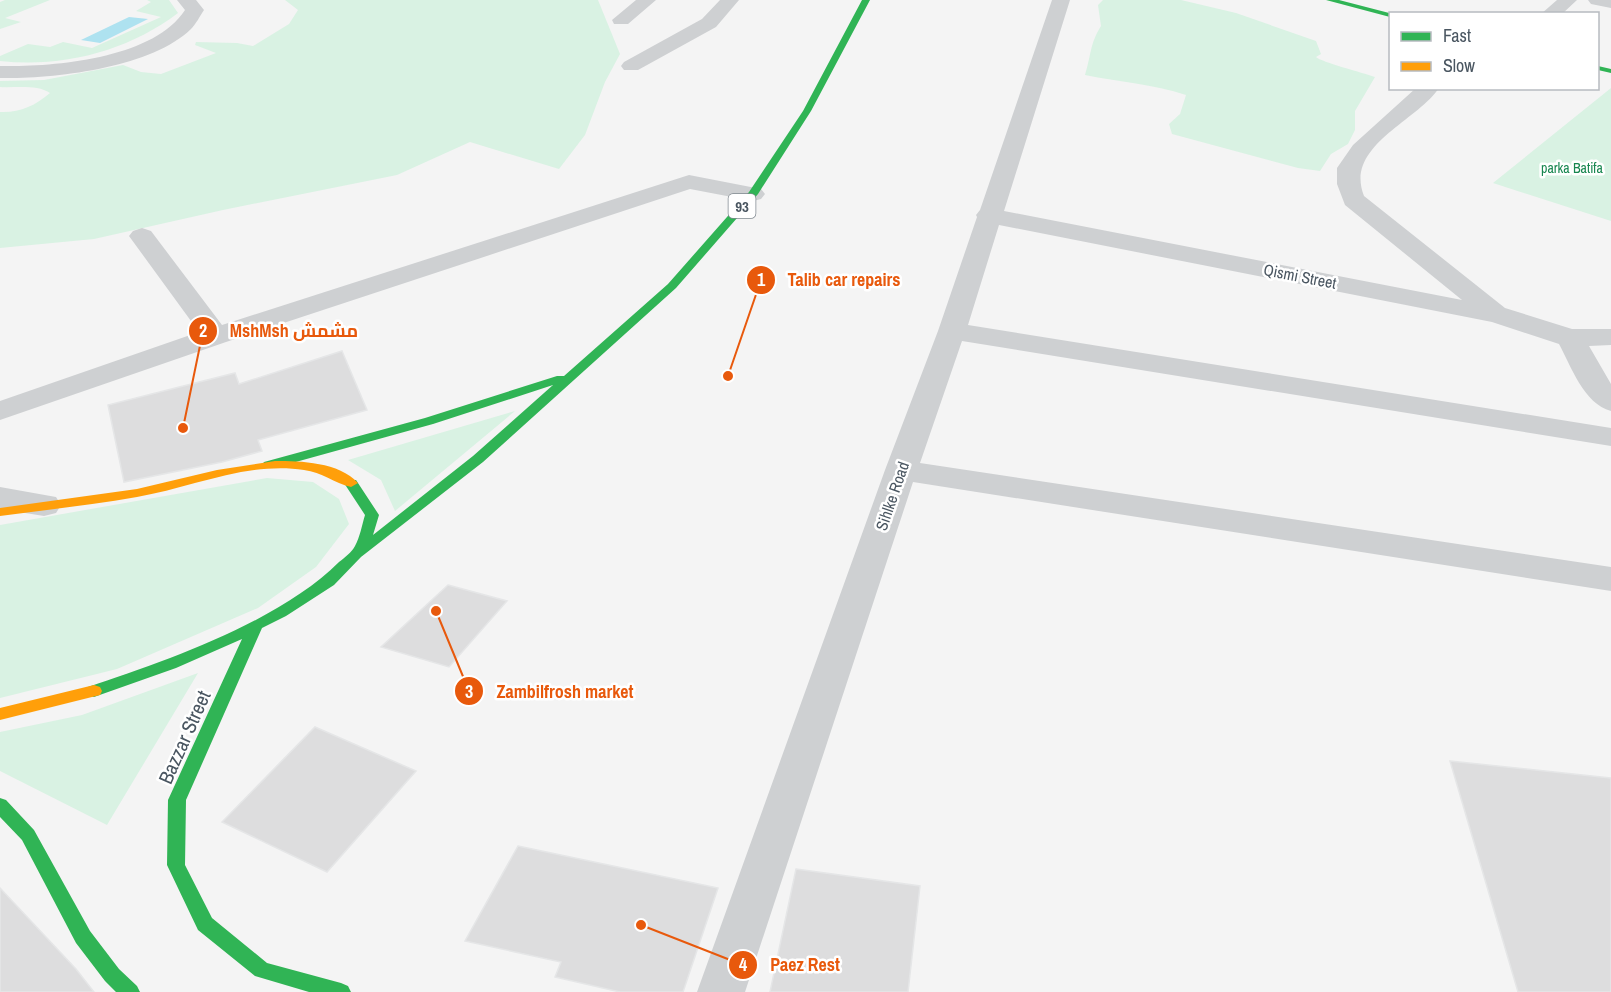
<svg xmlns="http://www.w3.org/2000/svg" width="1611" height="992" font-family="'Archivo Narrow',Cairo,sans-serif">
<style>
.green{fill:#d9f2e3}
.water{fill:#aee2f0}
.building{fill:#ddddde;stroke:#e5e6e7;stroke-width:1.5}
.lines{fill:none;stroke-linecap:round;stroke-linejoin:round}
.street{fill:#ced0d2;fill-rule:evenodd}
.fast{fill:#30b455;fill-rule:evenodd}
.slow{fill:#ff9f0a;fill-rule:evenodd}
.labels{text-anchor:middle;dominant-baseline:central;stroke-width:5;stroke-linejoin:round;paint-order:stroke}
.far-park-label{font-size:14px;fill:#17864f;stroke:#fff}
.shield{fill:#fff;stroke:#808990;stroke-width:1.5}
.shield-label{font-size:15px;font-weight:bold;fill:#4a5661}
.street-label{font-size:16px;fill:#4a5661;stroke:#fff}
.near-street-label{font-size:20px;fill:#4a5661;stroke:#fff}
.leader{fill:none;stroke:#e8590c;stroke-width:2}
.callout-dot{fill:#e8590c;stroke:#fff;stroke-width:2}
.mark-label{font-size:18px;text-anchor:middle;font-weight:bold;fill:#fff}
.callout-label{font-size:18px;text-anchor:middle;font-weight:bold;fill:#e8590c;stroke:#fff;stroke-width:5;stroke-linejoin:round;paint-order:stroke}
</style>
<rect width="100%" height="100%" fill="#f4f4f4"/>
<!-- green -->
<path class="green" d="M5,0H50L5,18L21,22L0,29V2Z
M147,0H169L178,13C128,51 63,68 0,61V56L28,44L50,47L63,42L92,48L161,17L136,11L151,2Z
M285,0H598L620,54L605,82L585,135L559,169L470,142L397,175L223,210L94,239L0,248V112C19,113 35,106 50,93C37,84 15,88 0,87V81L44,80L123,65L141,72L161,74L216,53L195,45L196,42L237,43L253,46L289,24L298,10Z
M1103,0H1181L1236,13L1316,41L1321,54L1316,57C1321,62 1364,73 1375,77L1355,111V130L1348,144L1331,154L1320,171L1298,168L1172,134L1169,124L1180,114L1186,95C1153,84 1119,82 1085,75C1091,56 1090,43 1101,26L1098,5Z
M1611,88V221L1493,183Z
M515,411L395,511L381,480L348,460Z
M267,478L313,482L339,499L349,524L316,567L258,608L117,669L0,698V525Z
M198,673L107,825L0,771V732L82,715Z"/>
<!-- water -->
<path class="water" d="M129,17L148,19L100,43L81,40Z"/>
<!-- building -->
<path class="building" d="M342,351L367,410L258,440L262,451L222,462L124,482L108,405L235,373L239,384Z
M448,585L507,601L449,667L381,647Z
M315,727L416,771L327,872L222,822Z
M1450,761L1611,778V992H1518Z
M518,846L718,888L683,992H620L555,977L561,962L465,941Z
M796,869L920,886L908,992H770Z
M0,888L76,969L94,992H0Z"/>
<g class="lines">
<!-- street -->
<path class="street" d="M177,0H196L204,10C200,16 196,24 191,29C151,68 54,79 0,78V66C54,67 153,59 185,10Z
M636,0H656L628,24H614L612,20Z
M720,0H739L716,27L638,70H624L621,66L624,62L702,19Z
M1052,0H1070L1004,211L1462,300L1345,205L1337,184V168L1353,145L1416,88H1439C1416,122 1344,146 1364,196L1505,308L1572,329H1611V345L1589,346L1611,384V411C1584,404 1571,366 1559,344L1492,322L999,225L968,325L1611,428V446L962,341L920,463L1611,567V591L913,482L745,992H697L885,470L938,331L977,217L976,215L980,210Z
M1557,0H1577L1562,14H1541Z
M1588,0H1611V8L1591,4Z
M689,175L761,189L765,194L761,199L753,201L690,189L226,342L0,420V401L199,332L129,236L133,231L142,228L151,231L222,325Z
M0,487L56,497L61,505L56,513L44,516L0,509Z"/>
<!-- fast -->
<path class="fast" d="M862,0H870L811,111L758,194L676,288L483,462L361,557L334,585L286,616L262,628L186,800L185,865L212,918L267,963L341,983L348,986L351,992H309L255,976L198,930L167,865L168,800L242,639L176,668L94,697L88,695L86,691L88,687C167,661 280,621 339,562C344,558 352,552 355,546C360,537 362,525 365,515L344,483L346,480H356L379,515L373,535L473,456L553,385L433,424L274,468H264L262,465L264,462L425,418L557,376H564L668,284L749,192L803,111Z
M1326,0H1339L1393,14H1390V17Z
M1598,66L1611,69V73L1598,70Z
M0,798L6,800L34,830L90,931L119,969L137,986L140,992H116L105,981L76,943L22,840L0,817Z"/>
<!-- slow -->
<path class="slow" d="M275,461C301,461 339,462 358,483L351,487C334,483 322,472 304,470C248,461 191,488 137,497C92,505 45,510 0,516V508L137,489L217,470Z
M94,685L100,687L102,691L100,695L0,720V708Z"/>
</g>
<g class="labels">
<!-- far-park labels -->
<g class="far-park-label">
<text x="1572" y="168">parka Batifa</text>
</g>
<!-- shield labels -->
<rect class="shield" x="728.5" y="194" width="27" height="24" rx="4.5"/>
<g class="shield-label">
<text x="742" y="206">93</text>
</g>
<!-- street labels -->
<g class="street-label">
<text transform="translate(1300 276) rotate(11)">Qismi Street</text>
<text transform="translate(892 496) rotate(-71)">Sihlke Road</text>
</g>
<!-- near-street labels -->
<g class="near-street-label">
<text transform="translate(184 737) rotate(-66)">Bazzar Street</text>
</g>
</g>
<!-- callouts -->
<path class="leader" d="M728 376L761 280M183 428L203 331M436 611L469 691M641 925L743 965"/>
<g class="callout-dot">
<circle cx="728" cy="376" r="6"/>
<circle cx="183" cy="428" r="6"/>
<circle cx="436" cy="611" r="6"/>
<circle cx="641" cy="925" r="6"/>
<circle cx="761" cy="280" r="15"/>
<circle cx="203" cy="331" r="15"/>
<circle cx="469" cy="691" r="15"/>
<circle cx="743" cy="965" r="15"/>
</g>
<g class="mark-label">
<text x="761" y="286">1</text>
<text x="203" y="337">2</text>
<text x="469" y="698">3</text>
<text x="743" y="971">4</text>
</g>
<g class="callout-label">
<text x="844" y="286">Talib car repairs</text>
<text x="294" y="337">MshMsh مشمش</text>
<text x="565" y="698">Zambilfrosh market</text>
<text x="805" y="971">Paez Rest</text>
</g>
<!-- legend -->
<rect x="1389" y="12" width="210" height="78" fill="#ffffff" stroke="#b7bbc0" stroke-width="1.5"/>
<rect x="1401" y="32" width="30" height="9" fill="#30b455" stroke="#b7bbc0" stroke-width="1.5"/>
<text x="1443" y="42" font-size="18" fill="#4a5661">Fast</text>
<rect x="1401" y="62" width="30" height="9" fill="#ff9f0a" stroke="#b7bbc0" stroke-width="1.5"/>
<text x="1443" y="72" font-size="18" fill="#4a5661">Slow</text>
</svg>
